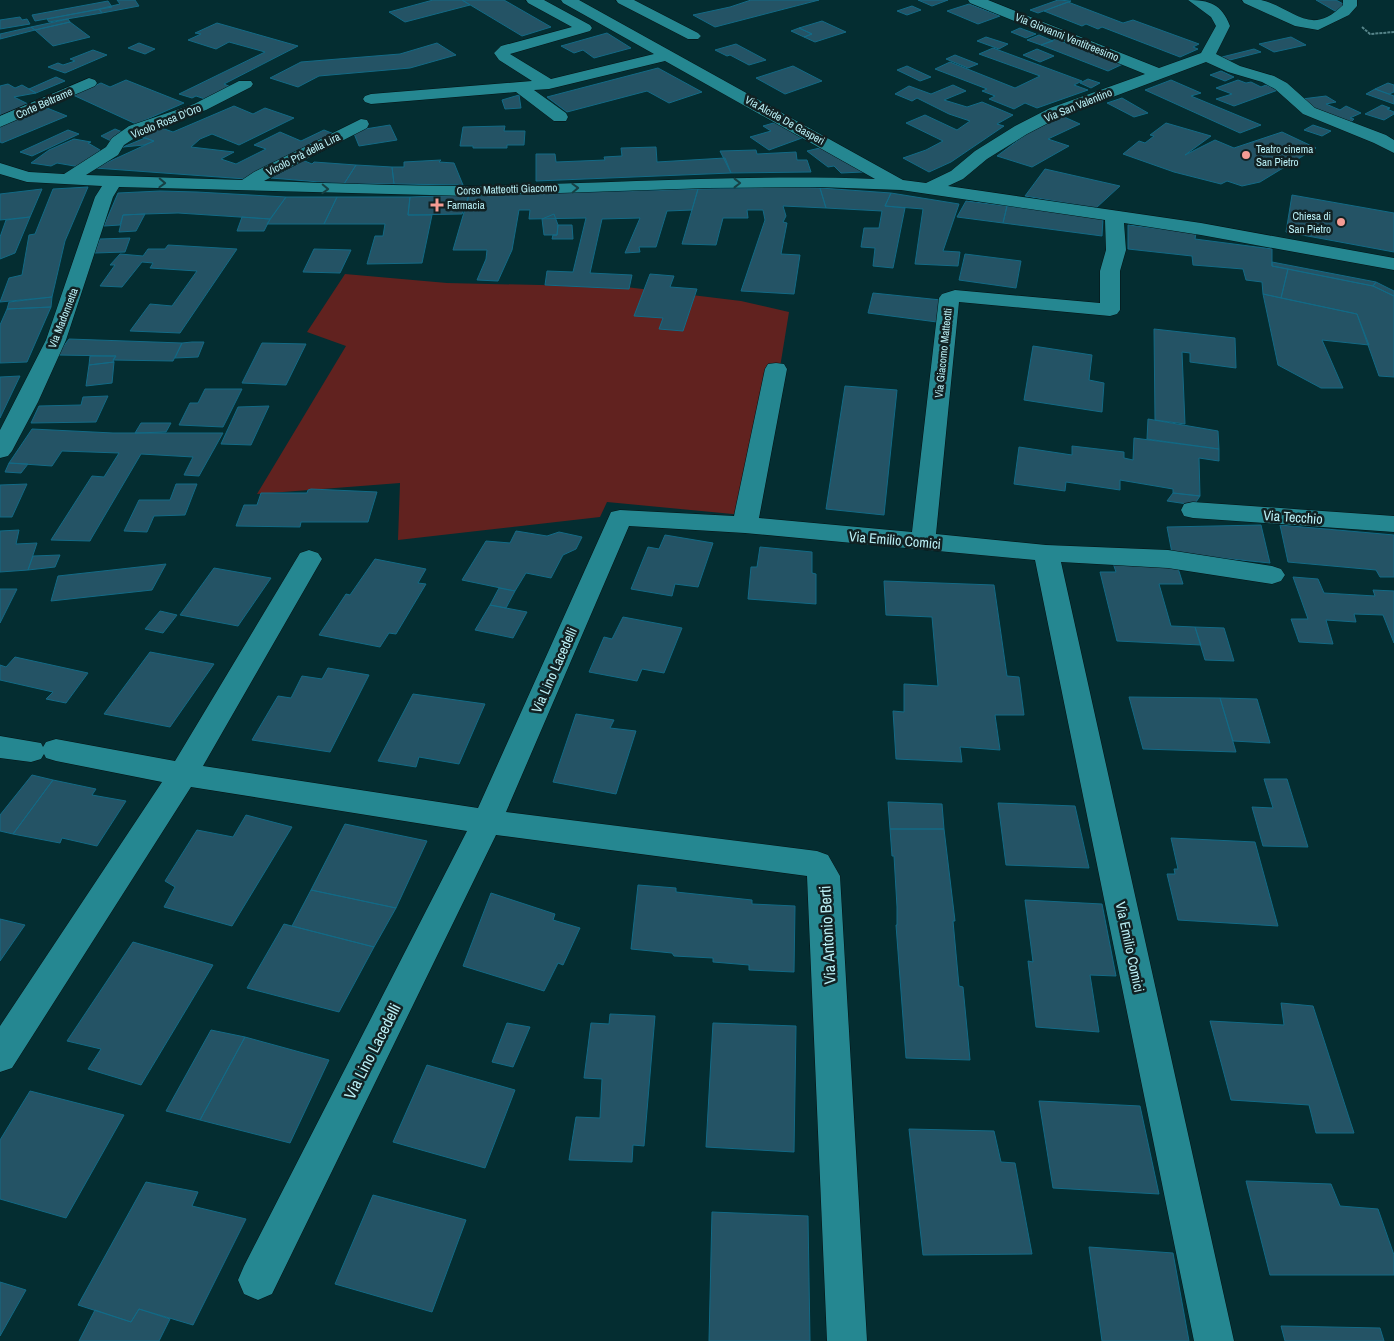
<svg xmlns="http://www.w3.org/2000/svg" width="1394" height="1341" font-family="'Archivo Narrow',sans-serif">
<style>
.green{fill:#61221f}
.building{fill:#245365;stroke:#126a86}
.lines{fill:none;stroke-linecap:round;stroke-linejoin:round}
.minor-casing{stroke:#041315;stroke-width:1}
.path{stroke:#568489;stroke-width:2;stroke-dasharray:3 1;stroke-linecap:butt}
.minor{fill:#258791;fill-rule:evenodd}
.oneway{stroke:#174044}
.poi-dot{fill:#f59c94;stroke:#112123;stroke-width:2}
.labels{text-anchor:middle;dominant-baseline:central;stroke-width:5;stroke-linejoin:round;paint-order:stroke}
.far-street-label{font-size:11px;fill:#baeff5;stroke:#112123}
.far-poi-label{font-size:11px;fill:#baeff5;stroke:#112123;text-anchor:start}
.street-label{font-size:14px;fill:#baeff5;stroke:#112123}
.near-street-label{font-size:16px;fill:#baeff5;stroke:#112123}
</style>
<rect width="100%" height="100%" fill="#042d31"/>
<!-- green -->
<path class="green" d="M345,274L447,283L626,287L741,301L789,312L769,435L743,515L607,502L600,517L398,540L400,483L257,494L346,346L307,332Z"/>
<!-- building -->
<path class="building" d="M117,0H135L139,6L102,13L99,9L120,4Z
M433,0H462L470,5L405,22L389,12Z
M462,0H504L551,27L522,36Z
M751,0H819L715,27L693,15L730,7Z
M918,0H948L932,6Z
M1058,0L1071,1L1038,13L1030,10Z
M1316,0H1336L1347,6L1335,11Z
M108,1L112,7L35,21L32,15Z
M1068,2L1123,23L1133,20L1199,44L1193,47L1198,49L1180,57L1102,27L1098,29L1086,24L1082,26L1044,11Z
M969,4L1000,16L978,24L947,11Z
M912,6L921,10L907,15L897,11Z
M99,9L102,13L49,22L47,19Z
M20,17L22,20L27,19L30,24L0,29V20Z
M68,19L70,22L35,30L31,27Z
M822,21L846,32L815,42L804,37L812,34L799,28Z
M70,22L90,37L53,46L35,30Z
M217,23L298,46L224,84L231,87L205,99L196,96L192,98L179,94L265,52L229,42L216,49L188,40L201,34L195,33Z
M31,27L35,30L0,39V34Z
M799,28L812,34L804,37L791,31Z
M1020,28L1036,34L1026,38L1011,32Z
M607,33L631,48L594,58L583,50L574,53L561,46Z
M1039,35L1053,41L1041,45L1027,40Z
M986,37L1008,44L999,49L977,41Z
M1291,37L1306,45L1274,52L1259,44Z
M1056,39L1076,47L1079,46L1125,63L1108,71L1041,45Z
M139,43L155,49L145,54L128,48Z
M437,43L456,55L410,68L319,76L298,87L270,78L301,62L400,54Z
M736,44L766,60L749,65L730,55L727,56L715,50Z
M993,48L1082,81L1074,85L1088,90L1037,108L1025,103L1014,109L989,99L995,96L982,91L987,89L935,69L950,62L1015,88L1040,76L979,54Z
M1037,49L1054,56L1040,62L1023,55Z
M1254,49L1261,52L1226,61L1218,58Z
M93,50L107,55L65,73L48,67L58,63L63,65L75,61L70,59Z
M955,55L978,64L968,68L946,59Z
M793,66L822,81L785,94L756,78Z
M907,66L931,77L920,81L897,70Z
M658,68L702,92L669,103L647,91L567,112L547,97Z
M1221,71L1234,77L1225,81L1210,75Z
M56,77L65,81L36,93L29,89Z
M1088,79L1100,83L1091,88L1080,83Z
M126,80L184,103L136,124L73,95L101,83L110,87Z
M1171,80L1201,93L1191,96L1261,125L1240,133L1145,90Z
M1238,80L1246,83L1251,82L1261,87L1266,85L1278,90L1234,106L1216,99L1232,94L1216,88Z
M1388,83L1394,85V92L1389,94L1375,89Z
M8,84L15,88L22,85L36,93L14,97L32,106L0,119V86Z
M953,85L966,91L944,100L967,107L982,102L1013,115L997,124L1004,126L951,162L929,172L903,158L926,150L943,141L906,123L925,115L957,130L970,121L949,114L917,98L912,101L895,94L909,86L931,94Z
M1375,89L1394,96V104L1366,94Z
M519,95L521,108L505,109L502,100Z
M1326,96L1336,102L1326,104L1340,110L1346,106L1361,113L1350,118L1354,119L1351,122L1311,109L1302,99Z
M1122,98L1148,113L1134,117L1107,103Z
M1382,105L1390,108L1387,109L1394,112V114L1384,120L1365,114Z
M42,106L67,116L2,143L0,142V126Z
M234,106L253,114L265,108L294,118L239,145L212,134L200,139L191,147L234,152L221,159L236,164L266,149L254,145L280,132L301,141L324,130L334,134L246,179L95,168L154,141L137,135L156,126L173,132Z
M1062,116L1080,124L1048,139L1069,146L1032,167L997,156L1028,133Z
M777,122L802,138L769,150L750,137L771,131L763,126Z
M1166,123L1211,136L1185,155L1215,140L1234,148L1282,132L1316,148L1260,182L1242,186L1227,181L1221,184L1174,172L1123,154L1139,141L1145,143L1154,136L1150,135Z
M390,125L397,140L359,146L353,131Z
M1313,125L1331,131L1322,136L1304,130Z
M505,126L504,131H525L524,145H507V148H473V146H460L463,127Z
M115,129L125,133L113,142L101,136Z
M68,130L79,134L32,156L20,152Z
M145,138L154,141L144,145L123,147Z
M74,139L91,142L88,143L100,150L80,167L57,163L51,166L31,163L49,150Z
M656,147L657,162L725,158L731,173L536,181V154H555L556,162L605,160L604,157L622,156L621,148Z
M824,147L863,172L841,173L834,166L828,167L807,151Z
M756,150L757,154L796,152L797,160H807L811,172L731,173L720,151Z
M300,159L312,164L314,162L356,165L344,184L271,178Z
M441,160L439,162L454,163L463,185L394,184L392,167H404V162Z
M356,165L392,167L394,184H344Z
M1045,169L1120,186L1096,208L1025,196Z
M88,187L65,241L52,297L0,302L9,278L22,275L29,235L35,234L53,189Z
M789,187L820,188L826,208L783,206L786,216L783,222L787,223L781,254L800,255L794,294L741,291L765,220L763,210H747L748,218H723L716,245L682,244L698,189Z
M820,188L891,193L885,206L905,208L893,268L873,266L875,248L861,247L864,228H879L882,211L826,208Z
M42,189L30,217L0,220V194Z
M698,189L692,210L667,211L656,247H639L640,252L625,253L640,218L602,219L590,273L632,275L629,289L545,285L547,271L573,272L586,218L529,219L530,210H519L512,250L498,281L477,280L486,259L487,250H453L469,195Z
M160,191L197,192L286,197L270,219L178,213L145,214L123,215L120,225L104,226L118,193Z
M891,193L959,204L943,251L960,252L958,266L915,264L923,209L885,206Z
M469,195L462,214L408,215L410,197Z
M1292,195L1394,213V252L1286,232Z
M286,197H337L324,224H267Z
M337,197H410L408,215H432L422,263L367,264L375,236H383L385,224H324Z
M966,201L1007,206L1003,223L957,217Z
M1007,206L1103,218L1102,236L1003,223Z
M145,214L136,231L119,232L123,215Z
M554,214L558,225L557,235H544L542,219Z
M30,217L15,253L0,259V237L6,220Z
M242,217L270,219L264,231H237Z
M558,225H572L573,239H552L553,235H557Z
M1128,225L1196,233L1195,239L1272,249V266L1288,269L1281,298L1263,294L1262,282L1246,280L1243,269L1193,265L1192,256L1128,249Z
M130,238L125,252L95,253L100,239Z
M168,245L237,249L180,333L130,331L150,304L172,306L197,271L150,268L153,263L142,262L122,287L100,286L115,265H110L120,254L143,256L148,249H165Z
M314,249L351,250L340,273L303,272Z
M965,254L1021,261L1016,288L959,280Z
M1272,262L1376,282L1373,286L1272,266Z
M1288,269L1373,286L1394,296V377L1379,376L1357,314L1281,298Z
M650,274L674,276L670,287L697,289L683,331L659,329L663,318L634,316Z
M1376,282L1394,291V296L1373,286Z
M873,293L941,300L937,322L868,313Z
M1263,294L1357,314L1369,345L1322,340L1343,388H1321L1278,365Z
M52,297L51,307L7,309L9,302Z
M51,307L27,362L0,363V325L7,309Z
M1154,329L1235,338L1236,368L1190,362V353L1182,352L1185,424L1155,420Z
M69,339L182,343L173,361L113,360L116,356L57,355Z
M192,342H204L198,357L175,358L182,343Z
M262,343L306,344L286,385L242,383Z
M1033,346L1092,355L1089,380L1104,383L1102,412L1024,400Z
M90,356H116L113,360L114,362L89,365Z
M114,362L112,383L86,386L89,365Z
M20,376L0,418V377Z
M845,386L897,390L884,515L826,509Z
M205,389H242L223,427L179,425L190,403H198Z
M108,396L96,422L31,423L39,406L81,405L83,397Z
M269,406L251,445L221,444L238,407Z
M1148,419L1218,431L1219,449L1147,439Z
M141,423H171L166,432L135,433Z
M32,429L113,433H223L199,476L184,475L193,457L141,454L91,539L90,541L51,540L92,476L104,477L119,453L62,451L52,466L9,463Z
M1134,438L1219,449V461L1199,458L1200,496L1173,493V489L1120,480V490L1066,482L1065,491L1014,484L1019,447L1072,455V446L1124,452V458L1133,460Z
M9,463L28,464L21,473L5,472Z
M27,484L12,517H0V485Z
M176,484H197L185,515L154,516L147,532L124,531L139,500H170Z
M311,489L377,492L368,522H301L300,527L236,526L244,505H257L261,493H307L308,490Z
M1173,493L1200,496L1194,505L1167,501Z
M1261,525L1270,563L1172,553L1167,527Z
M1280,525L1394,535V577H1380L1376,570L1288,562Z
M19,530L16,544L37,543L28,570L0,572V531Z
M516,531L547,536L559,532L582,537L576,549L563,555L551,578L526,573L515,591L462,580L486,541L510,543Z
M665,535L713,543L698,587L675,584L672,596L631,589L648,547L659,549Z
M760,547L812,552V573L816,574V604L748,599L751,567H757Z
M60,555L55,567L28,570L33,556Z
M375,559L426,569L418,583L426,584L396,634L389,633L380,647L319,635L346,594L350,595Z
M1113,563L1177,565L1183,584H1159L1171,626L1195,627L1201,645L1117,641L1100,572H1116Z
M166,564L152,590L51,601L58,576Z
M214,568L271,578L238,626L180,615Z
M1293,577L1318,579L1324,593L1375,596L1373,590L1394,591V643L1383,615L1354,614L1356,622L1326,620L1333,644L1299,642L1291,619H1308Z
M884,581L994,585L1007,676L1019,677L1024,715H995L1000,750L960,747L962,762L896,759L893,711L904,712V684L938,686L932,617L886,615Z
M499,588L515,591L506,608L490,605Z
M0,589H17L0,623Z
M490,605L527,612L513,638L475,630Z
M160,611L177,615L163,633L145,629Z
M623,617L682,628L664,673L642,669L637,681L589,672L604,637L612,639Z
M1195,627L1224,628L1234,661L1205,660Z
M150,652L214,664L170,727L104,714Z
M15,657L88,673L66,703L46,699L53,692L0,680V665L6,667Z
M328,668L369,675L330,752L252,740L278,696L291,698L302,676L322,679Z
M413,694L485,704L459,764L419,757L416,767L378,761Z
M1129,697L1220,698L1236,752L1143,749Z
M1220,698L1257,699L1270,743L1233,741Z
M576,714L614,720L610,728L636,731L616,794L553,782Z
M32,775L53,780L13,834L0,831V815Z
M1264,779H1287L1308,847L1263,846L1252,807L1273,808Z
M53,780L96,789L92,795L126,801L97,846L62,838L60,843L13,834Z
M888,802L942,804L944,829H890Z
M998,803L1075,806L1089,868L1006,865Z
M246,815L292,827L232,926L164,907L175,887L165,881L197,830L233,837Z
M345,824L427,841L396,908L311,890Z
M890,829H944L955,921H953L959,986L963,987L970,1060L906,1058L896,925H897V907L894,856H892Z
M1171,838L1255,842L1278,926L1178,920L1167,874H1175L1174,869H1178Z
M638,885L676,888V892L752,900V904L795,906L794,972L749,970V965L713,962V958L674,956L672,953L631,949Z
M311,890L396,908L374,947L292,926Z
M491,893L555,914L553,920L580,928L563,965L558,963L544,991L463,966Z
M1025,900L1102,904L1116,976L1090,975L1099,1032L1036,1027L1028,961L1033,962Z
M0,919L25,925L0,961Z
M284,924L374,947L339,1012L247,988Z
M133,942L213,965L141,1085L88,1069L101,1049L67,1041Z
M1281,1003L1313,1006L1354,1133H1316L1309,1105L1231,1100L1210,1021L1284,1025Z
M610,1014L655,1016L644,1146L633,1145L632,1162L569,1160L576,1117L600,1118L602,1079L584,1078L591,1023L609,1024Z
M507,1023L530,1027L513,1067L492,1062Z
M713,1023L796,1026L794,1152L706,1147Z
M211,1030L245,1037L200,1120L166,1111Z
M245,1037L329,1060L290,1143L200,1120Z
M427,1065L515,1090L485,1168L393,1142Z
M30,1091L124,1115L66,1218L0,1199V1140Z
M1039,1101L1140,1106L1159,1194L1053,1188Z
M909,1129L994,1131L1001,1162L1015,1163L1032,1254L923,1255Z
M1246,1181L1331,1184L1340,1206L1378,1209L1394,1255V1275H1270Z
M146,1182L198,1192L192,1206L246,1219L193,1325L139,1309L131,1322L78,1305Z
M373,1195L466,1220L432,1312L335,1284Z
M712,1212L808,1216L810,1341H709Z
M1089,1247L1173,1253L1189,1341H1102Z
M0,1282L26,1290L0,1336Z
M139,1309L170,1319L159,1341H79L95,1310L131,1322Z
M1281,1326L1380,1328L1384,1341H1285Z"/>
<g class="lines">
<defs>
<path id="minor" d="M526,0H544L590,25L592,28L590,31L510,54L551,79L654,54L563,3L561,0H579L903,180L926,183L951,171L975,151L1015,126L1050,108L1145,74L970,3L968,0H988L1159,68L1201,53L1216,26L1211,17L1188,0C1209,0 1222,4 1230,26L1216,54L1240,66L1274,76L1287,83L1315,108L1386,135L1394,140V153L1374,143L1303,114L1275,89L1262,82L1228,72L1206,62L1062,116L1027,134L987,159L963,179L948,186L1201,223L1394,258V270L1201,235L1124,223L1126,250L1120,271V310L1117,314L1110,316L959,302L936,534L1046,545L1168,550L1272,566L1281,569L1285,575L1281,581L1272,584L1168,568L1061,562L1234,1341H1194L1035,560L745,533L629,526L506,812L817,851L828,855L840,876L867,1341H827L807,876L496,835L272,1294L258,1300L244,1294L238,1280L244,1266L467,831L191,787L12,1068L0,1072V1026L162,782L56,761L46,758L44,754L41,759L31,762L0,758V736L41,743L43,747L46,742L56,739L175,761L300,553L309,550L318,553L322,559L203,766L478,808L611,512L620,510L734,516L765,369L768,364L776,363L784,364L787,369L759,518L912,532L939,298L942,294L955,290L1100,303V271L1106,250L1105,220L901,190L819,187L707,188L469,196L119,187L113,197L66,340L38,402L12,451L8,456L0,458V430L46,340L95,197L102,186L27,182L0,174V163L29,172L64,174L106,147L112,138L129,126L194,104L239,81H251L253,84L251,87L206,110L141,134L124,145L118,155L86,175L242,180L254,172L361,119L367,120L369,124L367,128L264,181C333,183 401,186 469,186C605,184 740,174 875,179L665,61L549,89L534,90L566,113L568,117L566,121H554L516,92L371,104L365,102L363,99L365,96L371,94L532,81L499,60L494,53L501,46L572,27L528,3Z
M616,0H634L698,33L701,36L698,39H688L618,3Z
M1242,0C1248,0 1256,0 1261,0C1294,8 1310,38 1343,5V0H1357V6L1349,15L1318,30L1295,26L1244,3Z
M89,78L95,80L97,83L95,86L0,127V116Z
M1193,502L1394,516V532L1193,518L1184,516L1181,510L1184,504Z"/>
</defs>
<!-- minor casing -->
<use href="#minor" class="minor-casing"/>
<!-- path -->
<path class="path" d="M1362,27L1370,34L1394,32"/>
<!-- minor -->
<use href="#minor" class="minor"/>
</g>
<!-- one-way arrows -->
<defs><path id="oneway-chevron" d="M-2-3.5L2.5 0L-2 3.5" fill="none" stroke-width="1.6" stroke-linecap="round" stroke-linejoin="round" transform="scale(1.25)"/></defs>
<g class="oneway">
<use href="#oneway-chevron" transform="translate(162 183) rotate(2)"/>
<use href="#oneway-chevron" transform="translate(737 183)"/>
<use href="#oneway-chevron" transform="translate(575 188) rotate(-2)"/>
<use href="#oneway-chevron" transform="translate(325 189) rotate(2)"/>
</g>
<!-- markers -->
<g class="poi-dot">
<circle cx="1246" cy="155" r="5"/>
<path d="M434.5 197.5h5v5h5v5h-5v5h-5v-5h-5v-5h5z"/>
<circle cx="1341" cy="222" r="5"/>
</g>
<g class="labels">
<!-- far-street labels -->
<g class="far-street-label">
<text transform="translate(1067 37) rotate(22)">Via Giovanni Ventitreesimo</text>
<text transform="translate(44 103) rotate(-24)">Corte Beltrame</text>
<text transform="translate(1078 105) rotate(-22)">Via San Valentino</text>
<text transform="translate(785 120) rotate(29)">Via Alcide De Gasperi</text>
<text transform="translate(166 121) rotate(-22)">Vicolo Rosa D'Oro</text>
<text transform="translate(303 154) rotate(-27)">Vicolo Prà della Lira</text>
<text transform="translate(507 189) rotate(-2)">Corso Matteotti Giacomo</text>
<text transform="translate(63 318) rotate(-69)">Via Madonnetta</text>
<text transform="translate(943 353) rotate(-84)">Via Giacomo Matteotti</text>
</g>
<!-- far-poi labels -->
<g class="far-poi-label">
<text x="1256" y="149">Teatro cinema<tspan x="1256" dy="13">San Pietro</tspan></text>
<text x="447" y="205">Farmacia</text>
<text x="1331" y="216" text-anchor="end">Chiesa di<tspan x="1331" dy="13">San Pietro</tspan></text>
</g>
<!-- street labels -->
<g class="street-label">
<text transform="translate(1293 517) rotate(4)">Via Tecchio</text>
<text transform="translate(895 540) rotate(5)">Via Emilio Comici</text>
<text transform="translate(554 670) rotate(-66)">Via Lino Lacedelli</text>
<text transform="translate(1130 947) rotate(78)">Via Emilio Comici</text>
</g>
<!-- near-street labels -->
<g class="near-street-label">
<text transform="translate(827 935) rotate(-93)">Via Antonio Berti</text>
<text transform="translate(372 1051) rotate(-63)">Via Lino Lacedelli</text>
</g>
</g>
</svg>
